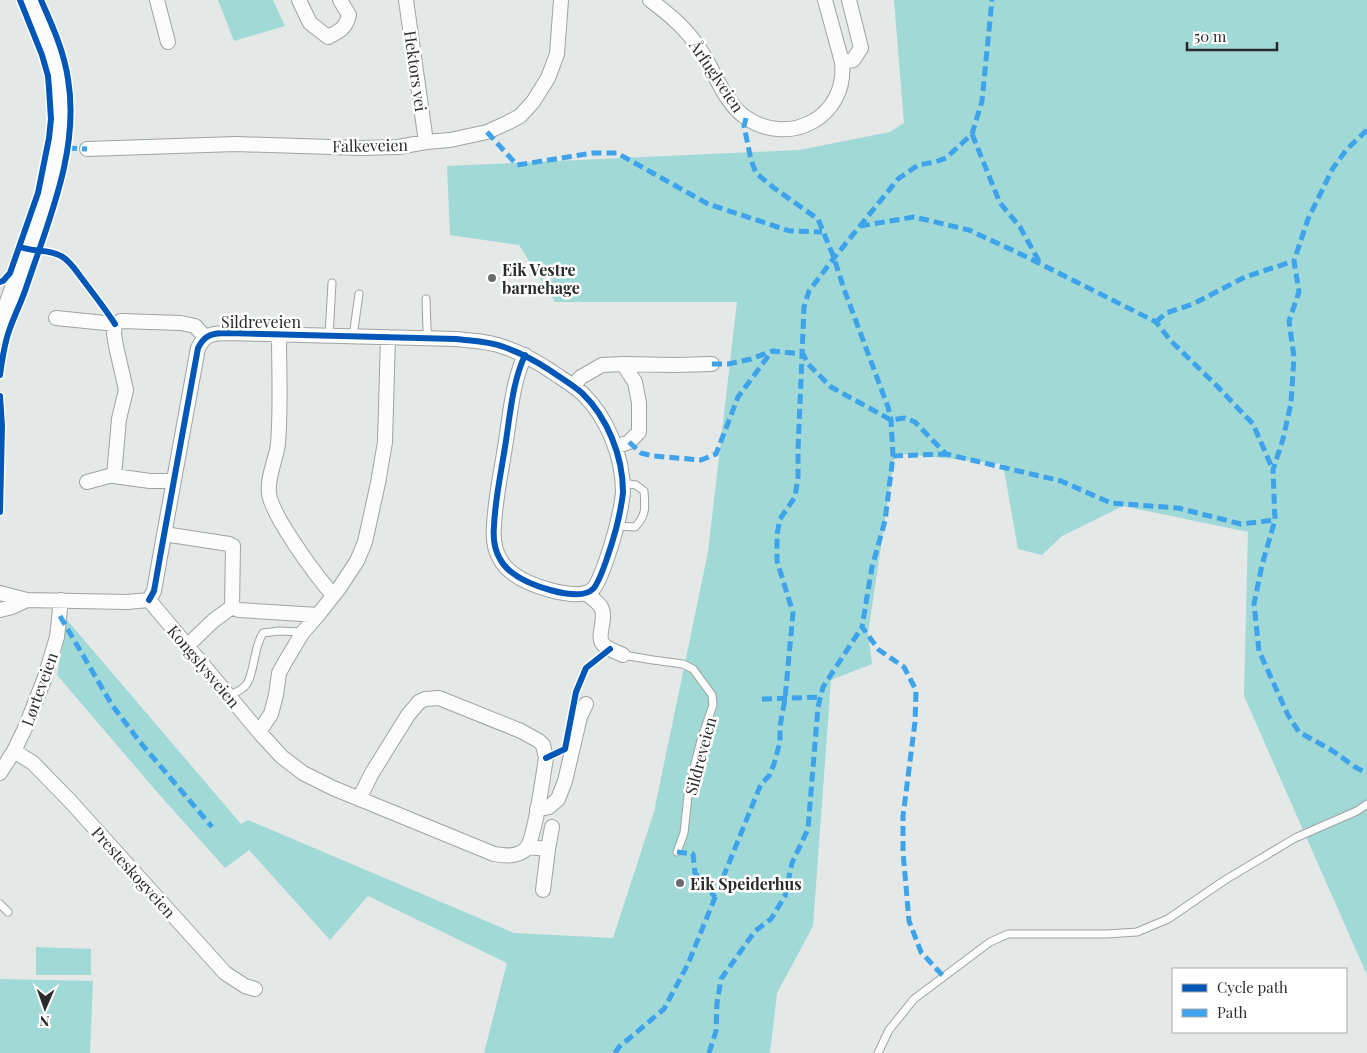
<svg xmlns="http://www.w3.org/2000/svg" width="1367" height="1053" font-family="'Playfair Display',serif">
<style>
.green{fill:#a0d9d6}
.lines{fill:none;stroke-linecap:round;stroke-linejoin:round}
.lane-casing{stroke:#a0a3a3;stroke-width:9}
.street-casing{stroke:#a0a3a3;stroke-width:16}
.secondary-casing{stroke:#a0a3a3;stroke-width:22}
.lane{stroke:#fbfcfb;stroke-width:7}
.street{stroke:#fbfcfb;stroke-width:14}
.secondary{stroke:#fbfcfb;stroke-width:20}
.quiet{stroke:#3ea3eb;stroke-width:5;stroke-dasharray:10 5;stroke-linecap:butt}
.cycleway-casing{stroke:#fff;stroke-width:9}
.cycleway{stroke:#0057b8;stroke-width:6}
.poi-dot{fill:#6a6d6d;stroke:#fff;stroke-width:2}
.labels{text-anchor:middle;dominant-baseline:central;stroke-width:5;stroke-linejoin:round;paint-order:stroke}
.street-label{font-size:16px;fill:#292b2b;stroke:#fff}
.poi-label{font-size:16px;font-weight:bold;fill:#292b2b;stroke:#fff;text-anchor:start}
</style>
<rect width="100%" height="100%" fill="#e4e8e7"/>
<!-- green -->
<path class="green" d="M218,0H273L285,26L234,41Z
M894,0H1367V975L1244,696L1248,532L1123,506L1062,536L1042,555L1018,549L1003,464L895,453L868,633L872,664L831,680L813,926L777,993L770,1053H484L507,963L368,896L330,940L249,850L225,868L157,792L57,675L67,620L241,824L248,820L514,933L613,938L654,812L708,552L737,302H555L519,245L450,235L447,166L799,150L890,132L904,123Z
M36,947L91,949V975H36Z
M0,979L93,981L90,1053H0Z"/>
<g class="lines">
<defs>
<path id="lane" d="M426,299L427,329L429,338
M329,335L332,283
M353,336L359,294
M617,526L635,527C647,515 645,506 644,491L636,485L622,483
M623,655L653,660L683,664L693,669L712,695L713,705L701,740L689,787L684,833L677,852
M229,696C234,693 242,690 246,685C255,673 253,648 263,633L279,631L303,632
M0,904L8,912
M878,1053L889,1030L914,999L990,942L1008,934H1107L1137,932L1168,919L1225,880L1295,838L1357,811L1367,804"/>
<path id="street" d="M157,0L168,42
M299,0L310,23L328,37C340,31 346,28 349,15L340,0
M406,0L426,142
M650,0C670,15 687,29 701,51C715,72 724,102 745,117C789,148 848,117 842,62L825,0
M842,62L853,60L861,48L849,0
M87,149L236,144L361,148L398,147L426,142L450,140L487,132L509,122L520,116L533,102L548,78L557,54L561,0
M56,318L115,324L121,321L181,323L195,326L205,337
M279,334C279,371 281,408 278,444C276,460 267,477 269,493C271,515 317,577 333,595
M623,364L674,365L712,364
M573,386L581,377L602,365L623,364L635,382L639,403V432L629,442L615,447
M114,476L119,419L126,390L116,346L114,334L115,324
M87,482L109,476H114L150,481H174
M164,534L229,544L233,546L232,607L239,610L318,615
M0,593L27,600L127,602L149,600
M586,593C590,597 597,601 601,607C607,618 597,635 602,643C606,649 617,652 623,655
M149,600L154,591L160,557L198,348C205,334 213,333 228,333L456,339C472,341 489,341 504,347C521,353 536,361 551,371C561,378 573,385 582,393C607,417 623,456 623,492C622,504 619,517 616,529C613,540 601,581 593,589C584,598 561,593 550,590C532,585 509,576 500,559C494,549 493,537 494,526C495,500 501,473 505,447C510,417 512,383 525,355
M149,600L259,732L282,757L303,773L333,788L494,854C505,856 516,857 525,850C535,841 543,775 546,758L543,745L539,741L521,731L439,698L425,699L419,702L408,715L372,773L359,799
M0,610L12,607L27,600
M187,646L213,621L232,607
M259,732L271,714L276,695L279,673L285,662L303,632L318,615L340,587L357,561L365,542L378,483L385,442L388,337
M14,751L33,763L71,802L225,973L245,986L255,989
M0,773L14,751L26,726L45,677L57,637L61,600
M537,809L549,807L558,799L565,781L580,717L586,704
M527,847L548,849L543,890
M548,849L552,827"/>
<path id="secondary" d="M0,334C18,270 49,210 59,144C61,128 63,111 62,94C58,61 44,30 31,0"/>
</defs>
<!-- lane casing -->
<use href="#lane" class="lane-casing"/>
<!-- street casing -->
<use href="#street" class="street-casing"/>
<!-- secondary casing -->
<use href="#secondary" class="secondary-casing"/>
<!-- lane -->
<use href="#lane" class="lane"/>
<!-- street -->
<use href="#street" class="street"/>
<!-- secondary -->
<use href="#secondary" class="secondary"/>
<!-- quiet -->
<path class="quiet" d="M746,118L744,126L751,160L756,173L774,188L818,219L834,258L844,289L888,407L891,420L893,456L885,521L872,567L862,627L879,650L904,667L916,690L915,722L903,816V852L909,921L921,952L943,976
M1367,130L1347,149L1333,168L1308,219L1294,261L1299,292L1289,321L1294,357L1291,403L1283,439L1273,470L1275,520L1262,565L1254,604L1259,651L1288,715L1299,732L1333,751L1355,767L1367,773
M487,132L517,165L593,153H617L708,204L790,231L822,232
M972,134L1000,203L1020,227L1040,263
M67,148L87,149
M860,226L914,217L969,230L1027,257L1156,322L1171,341L1215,384L1253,424L1273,470
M1156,322L1166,313L1193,304L1245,277L1294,261
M712,364H728L751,359L772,351L803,354L808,364L831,387L891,420L905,418L915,422L946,454L1061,481L1111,503L1178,508L1241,524L1275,520
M629,442L641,453L653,456L701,460L716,454L738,397L772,351
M893,456L946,454
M60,616L112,705L140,742L212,827
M762,699L821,697
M677,852L693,854L695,873L715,897
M615,1053L619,1047L664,1009L688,964L761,784L769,776L774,764L780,742V726L785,699L793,613L777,561V534L780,519L795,497L798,477V450L804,307L809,291L834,258L898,179L918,165L935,162L946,158L972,134L982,101L992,0
M709,1053L716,1031L717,1003L721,979L755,931L771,919L785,896L792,863L808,829L818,707L823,687L862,627"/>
<defs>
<path id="cycleway" d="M20,247C33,252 49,249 61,256C69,260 75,269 80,276C92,292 104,307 115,324
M0,282L3,281L10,273L38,193L49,138L51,119L49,88L48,76L42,55L20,0
M0,375C2,360 4,345 9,331C14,316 21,303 26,288C48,222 80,150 68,79C64,51 52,25 41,0
M0,396L2,426L0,512
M149,600L154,591L160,557L198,348C205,334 213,333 228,333L456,339C472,341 489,341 504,347C521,353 536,361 551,371C561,378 573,385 582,393C607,417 623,456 623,492C622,504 619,517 616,529C613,540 601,581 593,589C584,598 561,593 550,590C532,585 509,576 500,559C494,549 493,537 494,526C495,500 501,473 505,447C510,417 512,383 525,355
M546,758L565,749L576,692L586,668L610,649"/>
</defs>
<!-- cycleway casing -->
<use href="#cycleway" class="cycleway-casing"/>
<!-- cycleway -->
<use href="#cycleway" class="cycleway"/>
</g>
<!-- markers -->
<g class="poi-dot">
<circle cx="492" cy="278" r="5"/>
<circle cx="680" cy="883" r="5"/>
</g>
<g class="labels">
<!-- street labels -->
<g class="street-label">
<text transform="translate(416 71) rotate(82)">Hektors vei</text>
<text transform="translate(717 76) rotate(56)">Årfuglveien</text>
<text transform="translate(370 145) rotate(-1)">Falkeveien</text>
<text x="261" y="321">Sildreveien</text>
<text transform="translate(204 666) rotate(50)">Kongslysveien</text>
<text transform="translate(39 689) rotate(-70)">Lørteveien</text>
<text transform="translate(700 756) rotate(-75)">Sildreveien</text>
<text transform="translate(134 872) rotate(48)">Presteskogveien</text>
</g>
<!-- poi labels -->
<g class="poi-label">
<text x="502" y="269">Eik Vestre<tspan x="502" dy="18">barnehage</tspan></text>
<text x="690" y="883">Eik Speiderhus</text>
</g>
</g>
<!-- legend -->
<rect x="1172" y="968" width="175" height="65" fill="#ffffff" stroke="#a9aaaa"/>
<rect x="1182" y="984" width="25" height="8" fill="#0057b8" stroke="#a9aaaa"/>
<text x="1217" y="993" font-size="15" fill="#292b2b">Cycle path</text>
<rect x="1182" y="1009" width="25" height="8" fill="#3ea3eb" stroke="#a9aaaa"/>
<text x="1217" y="1018" font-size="15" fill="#292b2b">Path</text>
<!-- north arrow -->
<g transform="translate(45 1008) rotate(182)" stroke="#ffffff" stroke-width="4" paint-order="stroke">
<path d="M0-4L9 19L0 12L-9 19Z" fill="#292b2b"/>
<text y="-8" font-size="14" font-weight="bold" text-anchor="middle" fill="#292b2b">N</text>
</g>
<!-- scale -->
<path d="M1187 42v8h90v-8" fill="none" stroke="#292b2b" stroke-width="2.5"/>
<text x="1194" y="42" font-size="15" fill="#292b2b" stroke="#ffffff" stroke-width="4" paint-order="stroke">50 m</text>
</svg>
